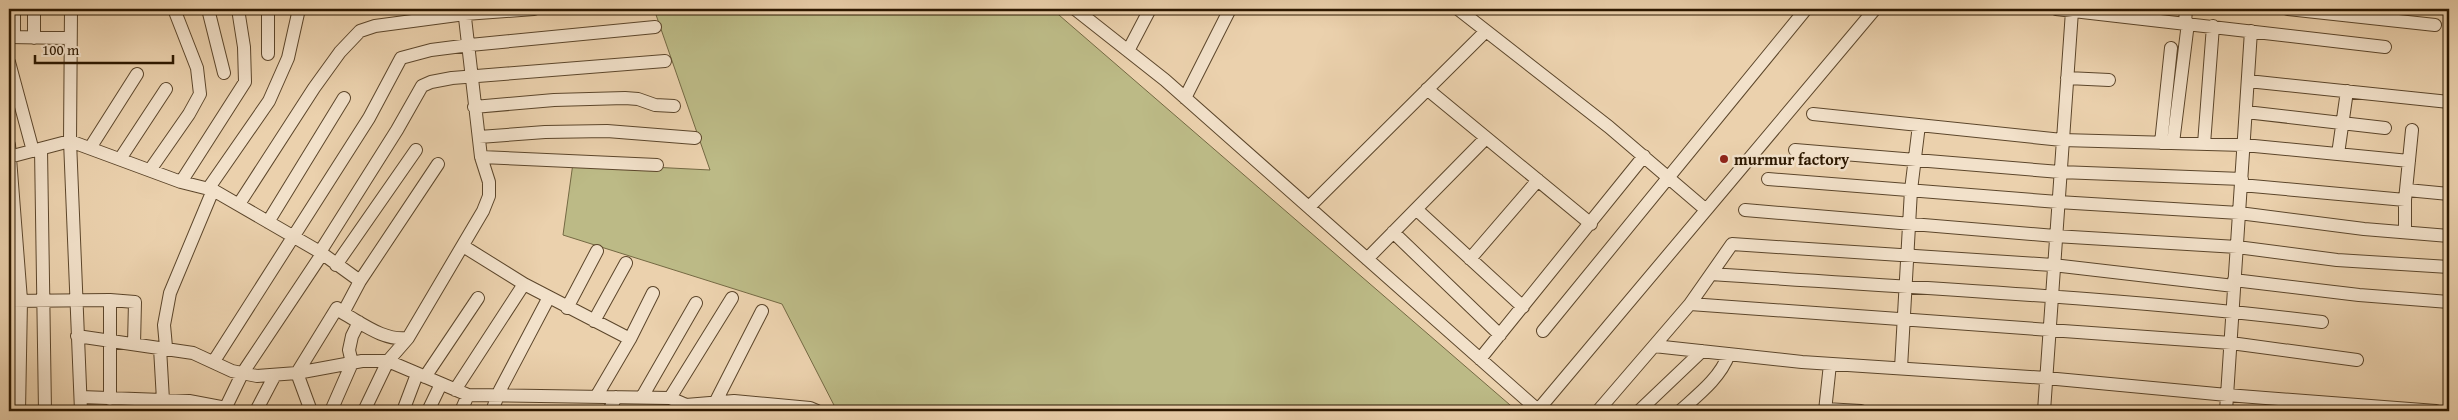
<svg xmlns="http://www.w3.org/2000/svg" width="2458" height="420" font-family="'Gentium Book Plus',serif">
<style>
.green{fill:#bcba86;stroke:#746943}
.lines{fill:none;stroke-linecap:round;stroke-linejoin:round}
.minor-casing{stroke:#5c462b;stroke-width:14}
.minor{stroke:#f2e1ca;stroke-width:12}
.poi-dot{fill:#8f2418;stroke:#f2e1ca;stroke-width:2}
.labels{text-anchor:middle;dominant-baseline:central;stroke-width:5;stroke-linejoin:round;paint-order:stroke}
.poi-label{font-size:16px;font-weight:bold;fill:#2d1800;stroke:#f2e1ca;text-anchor:start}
</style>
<rect width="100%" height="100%" fill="#ebd1ad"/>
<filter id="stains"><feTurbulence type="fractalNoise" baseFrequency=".004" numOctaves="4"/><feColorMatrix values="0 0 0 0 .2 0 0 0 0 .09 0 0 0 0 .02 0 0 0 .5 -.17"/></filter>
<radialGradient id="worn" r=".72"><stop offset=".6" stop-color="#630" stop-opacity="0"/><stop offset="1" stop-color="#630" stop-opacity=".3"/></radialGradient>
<!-- green -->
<path class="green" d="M654,9H1052L1517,411H837L782,304L563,235L573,163L710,170Z"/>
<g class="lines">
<defs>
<path id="minor" d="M34,9V38
M71,9L70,141L81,411
M208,9L224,73
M268,9V54
M1075,9L1165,80L1539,411
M1458,9L1609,127L1705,209
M2056,9L2385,47
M2288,9L2435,25
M2185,23L2186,9
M9,37L69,38
M14,37V9
M1128,51L1150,9
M9,62L33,151
M2067,78L2109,80
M2248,81L2449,102
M1427,89L1591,224
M1185,98L1230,9
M474,107L554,100L625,98L638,99L655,105L674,106
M2246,112L2385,128
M1813,114L2062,140L2244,145L2409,161
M479,137L545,132L607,131L695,138
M2161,143L2171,48
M2173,143L2188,23
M2204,144L2213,26
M9,145L21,300L19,411
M90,148L137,74
M41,149L45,411
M1795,150L2060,172L2242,179
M2338,154L2347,91
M9,157L70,141L181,182L213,190L320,252L360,281
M481,157L657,165
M120,159L166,89
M150,170L189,114L200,94L197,68L174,9
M1768,179L2058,202L2239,213L2364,229L2449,236
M181,182L245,82L244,47L238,9
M2241,185L2405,200
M208,189L269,101L288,58L299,9
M2407,190L2449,194
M239,204L314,88L340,52L360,31L375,26L465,14L534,9
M1309,207L1486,31
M1416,209L1523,307
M1745,210L2055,236L2237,247L2337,260L2449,267
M268,222L344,98
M1393,232L1500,335
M2405,232V200L2412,130
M463,246L524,284L630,339
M320,252L397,130L422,86L431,82L452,78L665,61
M1367,259L1486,138
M1470,259L1538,180
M336,265L416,150
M1711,274C1915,288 2119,297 2322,322
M2234,280L2359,295L2449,302
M110,300V399
M9,301L110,300L135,302L134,344
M1690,304L2231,343L2357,360
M567,308L597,251
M594,321L626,263
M1543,331L1806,9
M77,336L193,353L232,371L257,376L297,373L362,361H388L468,395L670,398L686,405L734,401L810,408L817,411
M408,338C384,341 363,324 343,313L360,281L438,164
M1654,346L1802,362L2046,378L2227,395L2436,411
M166,347L164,325L170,293L213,190
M160,348L163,400
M1480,359L1644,156
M214,361L369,118L401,58L431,50L470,45L655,27
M1901,368L1911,190L1919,125
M425,377L478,298
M455,390L524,284
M81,397L189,401L226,408
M596,397L630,339L653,293
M642,397L696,303
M670,398L732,298
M715,403L762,311
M1825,409L1861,411
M1538,410L1875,9
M224,411L242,374L322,254
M256,411L275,375
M311,411L297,373L337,308L343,313
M331,411L352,363L349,350L352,336L359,322
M364,411L388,361L408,338L483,211L489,196V182L481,157L464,9
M403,411L417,374
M428,411L441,384
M461,411L468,395
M492,411L500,390L549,297
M609,411L616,397
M1598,411L1690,304L1732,244L2053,265L2234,286
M1639,411L1702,351
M1680,411C1699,394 1720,378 1729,354
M1825,411L1830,364
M2044,411L2072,11
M2226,411L2251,31"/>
</defs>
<!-- minor casing -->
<use href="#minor" class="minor-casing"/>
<!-- minor -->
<use href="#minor" class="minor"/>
</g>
<!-- markers -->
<circle class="poi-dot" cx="1724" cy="159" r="5"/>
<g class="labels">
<!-- poi labels -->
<g class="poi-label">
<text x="1734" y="159">murmur factory</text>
</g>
</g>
<!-- margin -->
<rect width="2458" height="420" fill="none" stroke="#ebd1ad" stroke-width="30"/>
<rect x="10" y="10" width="2438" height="400" fill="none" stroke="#2d1800" stroke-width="2.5"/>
<rect x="15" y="15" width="2428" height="390" fill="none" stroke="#2d1800"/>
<!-- scale -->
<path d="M35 55v8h138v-8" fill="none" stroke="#2d1800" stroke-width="2.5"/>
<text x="42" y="55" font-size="15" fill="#2d1800" stroke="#f2e1ca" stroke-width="4" paint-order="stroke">100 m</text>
<rect width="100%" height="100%" filter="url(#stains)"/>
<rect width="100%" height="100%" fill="url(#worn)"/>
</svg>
